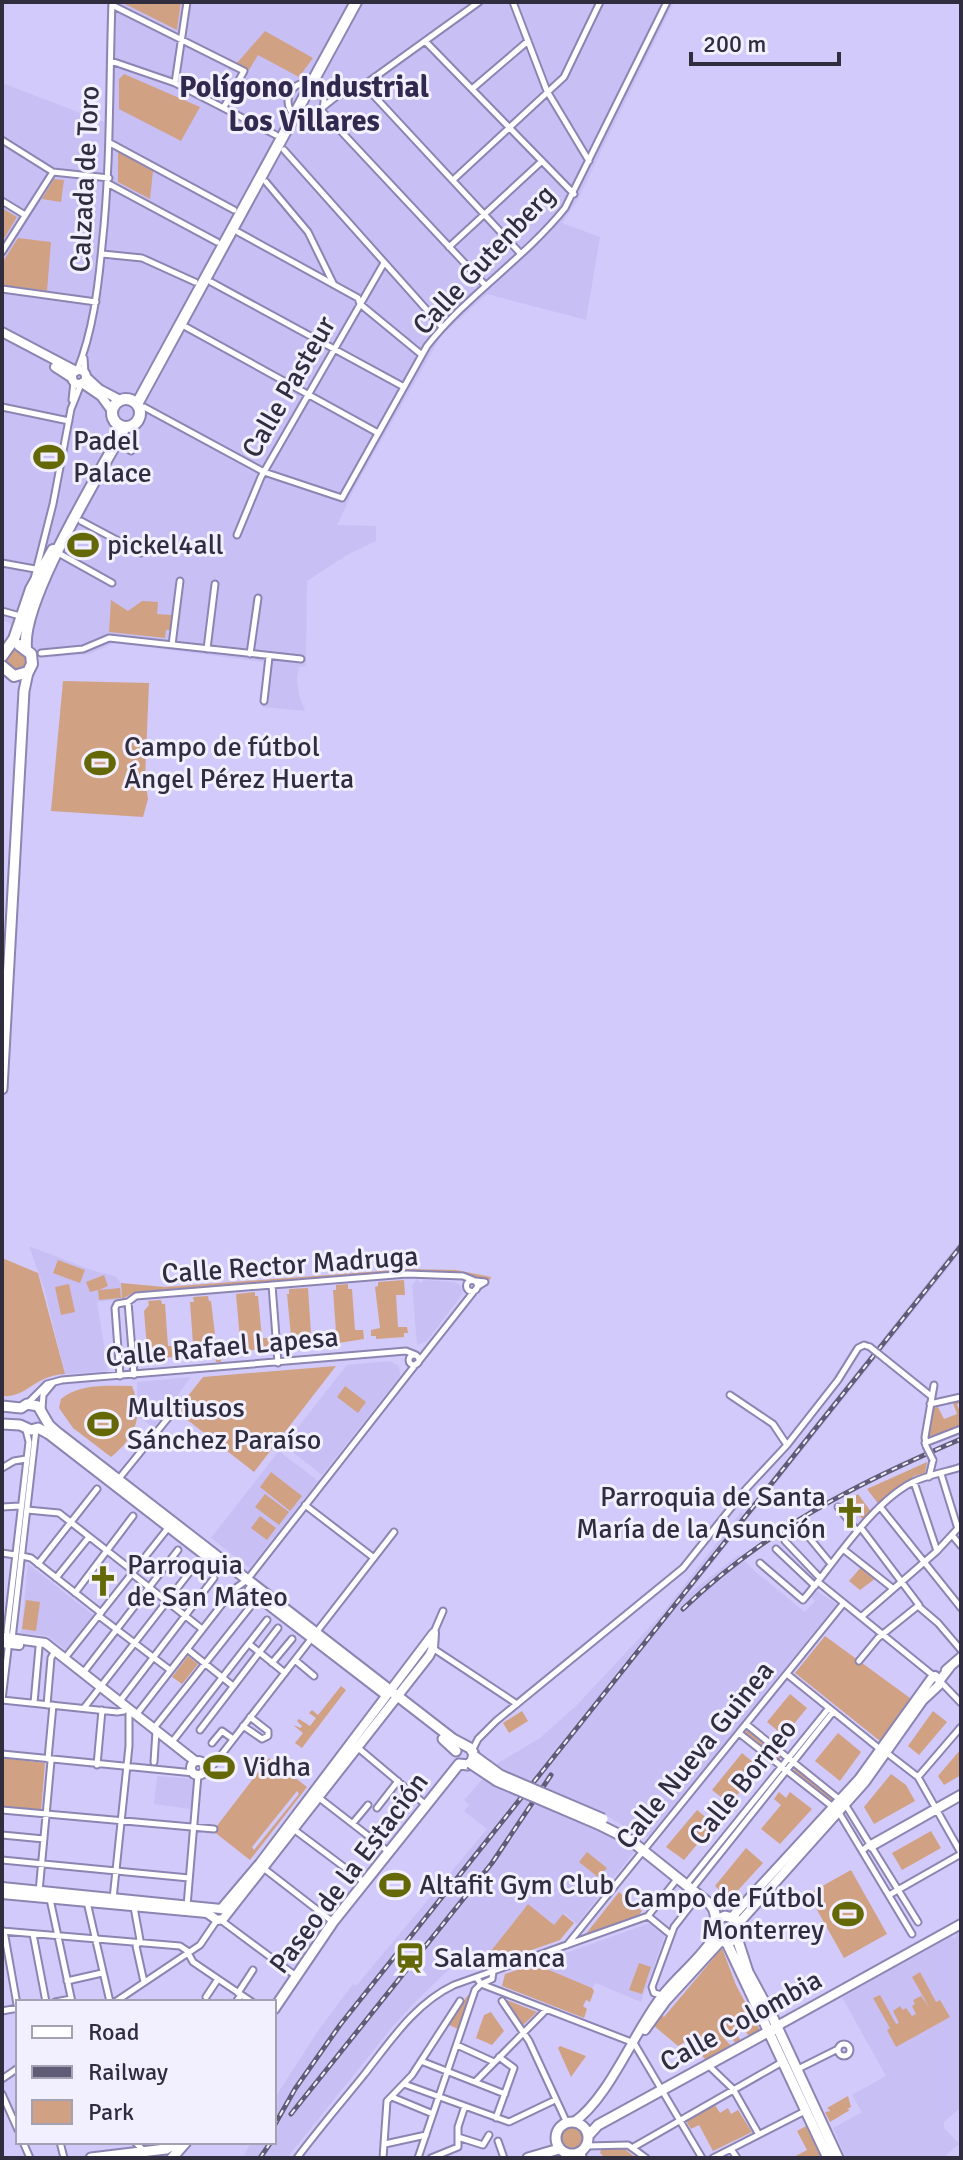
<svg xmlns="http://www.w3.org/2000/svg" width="963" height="2160" font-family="Signika,sans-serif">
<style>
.built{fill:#c8bff5}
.green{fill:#d1a184;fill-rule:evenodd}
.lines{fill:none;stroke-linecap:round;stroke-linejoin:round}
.street-casing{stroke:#8c85b1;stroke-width:9}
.secondary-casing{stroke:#8c85b1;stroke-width:12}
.primary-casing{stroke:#8c85b1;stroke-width:13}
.highway-casing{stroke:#8c85b1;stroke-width:14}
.street{stroke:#fff;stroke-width:5}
.secondary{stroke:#fff;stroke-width:8}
.primary{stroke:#fff;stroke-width:9}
.highway{stroke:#fff;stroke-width:10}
.rail-casing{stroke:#605c77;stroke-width:5}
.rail{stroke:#f2f0ff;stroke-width:2;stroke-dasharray:6;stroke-linecap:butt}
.street-bridge-casing{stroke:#8c85b1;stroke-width:9;stroke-linecap:butt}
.primary-bridge-casing{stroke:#8c85b1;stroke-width:13;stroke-linecap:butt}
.street-bridge{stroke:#fff;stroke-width:5}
.primary-bridge{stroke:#fff;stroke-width:9}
.labels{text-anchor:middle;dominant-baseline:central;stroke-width:6;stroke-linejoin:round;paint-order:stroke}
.street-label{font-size:28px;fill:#302d3f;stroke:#f2f0ff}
.poi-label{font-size:28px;fill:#302d3f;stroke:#f2f0ff;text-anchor:start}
.neighbourhood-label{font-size:30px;font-weight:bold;fill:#32294e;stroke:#f2f0ff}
</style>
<rect width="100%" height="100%" fill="#d2cafa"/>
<!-- built -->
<path class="built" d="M107,2H674L577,201L562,223L600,237L586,320L487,294L441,336L355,487L337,525L376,526V541L347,555L307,581L306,666L299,667L297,679L299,695L305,711L263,707L261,701L264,662L115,643L89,654L54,657L30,647L8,622L2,621V83L104,122Z
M961,1240V1252L687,1595L739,1555L757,1573L805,1612L815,1601L810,1596L815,1590L837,1604L649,1836L643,1838L602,1813L593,1826L613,1836L630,1846L634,1852L577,1924L564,1913L554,1926L528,1904L482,1963L469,1950L416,2001L393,2026L287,2158H243L251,2142H274V2099L320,2028L353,1984L356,1986L487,1829L464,1811L469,1805L464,1800L495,1765L540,1738L577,1705L661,1615L741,1512L744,1514Z
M29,1246L91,1270L115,1276L121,1283L122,1299L97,1302L108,1371L65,1374L44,1288Z
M417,1279L421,1283L424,1280L455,1282L461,1286L463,1293L427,1341L417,1345L412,1286Z
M390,1361L399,1366L400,1376L322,1475L284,1445L347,1365Z
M191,1377L154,1428L138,1416L137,1382Z
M279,1451L318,1481L250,1568L211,1538Z
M28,1564L93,1615L66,1650L48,1636L21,1633Z
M157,1776L193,1779L191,1809L154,1804Z
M650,1923L665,1935L641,2002L596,1983L592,1988L535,1964Z
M961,1931V2107L944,2122V2128L959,2144L943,2158H846L833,2128L862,2112L852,2095L886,2076L842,1997L951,1937L956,1938L955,1934Z"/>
<!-- green -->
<path class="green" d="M124,2H181L177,30L125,4Z
M265,31L313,58L299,77L258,55L249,70L237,63Z
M124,74L200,107L181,141L119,109V79Z
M118,152L153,171L150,199L118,182Z
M54,179L64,180L61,202L42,199Z
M2,208L17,217L2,242Z
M18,238L51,242L47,291L2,285V263Z
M111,600L128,611L142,601L158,602L157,614L172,615L170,630H166L165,638L109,632Z
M7 660a10 10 0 1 1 20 0a10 10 0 1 1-20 0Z
M63,681L149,683L145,779L148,799L143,817L51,811Z
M2,1258L38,1273L65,1374C33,1376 27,1398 2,1396Z
M58,1260L85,1270L80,1283L53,1273Z
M408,1269L456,1270L491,1277L490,1280L453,1272L409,1270L135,1292L122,1299L121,1283L165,1287Z
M104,1275L108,1286L99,1290L120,1288L121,1298L99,1300L98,1290L90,1292L86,1282Z
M404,1280L405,1295H396L398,1327H407L408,1333H404V1337L376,1339V1336H371V1330L380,1328L375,1287L378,1286V1282Z
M69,1284L75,1312L61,1315L55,1287Z
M348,1284V1289H352L355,1330H363L364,1339L332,1344L331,1340H327V1333L336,1332L333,1290H336V1285Z
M308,1288L311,1334L319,1333L320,1341L316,1342V1346L288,1348L287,1343H283V1338L291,1336L287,1294H289V1289Z
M255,1292V1296H258L262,1338H271V1345H267V1348L237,1352V1349H232V1341L240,1340L236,1294Z
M208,1296L209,1301H211L216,1343L224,1342L225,1350H220L221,1362H216L214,1351L185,1353V1345L193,1344L190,1302H194L193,1297Z
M161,1300L162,1304H165L168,1346H177L178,1353L173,1354V1357L149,1359L143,1354H139L138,1349L147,1348L144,1311L149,1305L148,1301Z
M336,1366L254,1472L176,1411L203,1377Z
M132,1386C144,1416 136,1437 111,1457L73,1428L59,1408L61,1399C80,1383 109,1386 132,1386Z
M345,1386L366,1402L358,1413L337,1397Z
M961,1400L957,1405L961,1413V1426L932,1438L929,1436L933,1408L938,1407L944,1419L957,1414L953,1403Z
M927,1462L925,1473L914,1476L880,1506L867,1489Z
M271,1472L302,1496L290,1511L260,1487Z
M265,1494L289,1512L279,1525L255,1507Z
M858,1494L872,1513L864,1521L846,1501Z
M260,1516L276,1528L267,1540L251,1528Z
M862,1566L876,1578L860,1590L849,1581Z
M26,1600L40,1602L36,1631L22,1629Z
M825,1636L910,1698L880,1741L795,1673Z
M188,1656L198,1664L182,1684L172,1677Z
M341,1686L346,1690L302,1748L295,1743L303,1733L293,1725L301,1728L302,1726L297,1721L299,1719L310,1726L316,1718L309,1713L312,1710L318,1715Z
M790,1694L807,1708L784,1736L767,1722Z
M522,1711L528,1721L509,1733L503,1723Z
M933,1711L947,1722L919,1755L908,1746Z
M748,1729L782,1756L779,1761L744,1734Z
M838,1733L861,1752L840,1781L815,1761Z
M961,1749V1775L944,1785L938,1776Z
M742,1753L759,1767L730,1804L712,1790Z
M2,1758L45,1763L41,1811L2,1807Z
M269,1758L307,1787L250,1860L213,1831ZM297,1791L299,1794L254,1850L252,1847Z
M796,1767L834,1798V1799L830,1802L792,1772Z
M891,1774L906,1785L915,1801L874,1824L864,1807Z
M779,1792L786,1798L790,1792L812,1809L780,1844L761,1829L781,1805L774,1799Z
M697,1810L714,1824L684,1860L666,1847Z
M931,1831L941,1848L902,1870L892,1853Z
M746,1848L763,1863L730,1899L715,1886Z
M587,1852L607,1868L599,1878L579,1862Z
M851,1870L887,1934L844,1958L808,1894Z
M619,1892L642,1911L638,1916L585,1935Z
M528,1904L554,1925L563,1914L574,1923L560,1940L476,1970Z
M722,1948L736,1985L760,2030L749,2036L743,2028L735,2032L741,2041L736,2044L729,2034L724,2038L731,2046L706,2060L687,2041L678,2046L653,2025L660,2014L664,2017Z
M639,1963L651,1967L642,1994L629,1990Z
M535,1964L592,1988L594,1991L590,2002L586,2000L583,2006L587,2009L584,2018L502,1986L505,1974Z
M920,1972L936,2002L940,2000L950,2017L896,2047L887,2030L890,2028L873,1998L880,1995L896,2024L899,2023L893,2011L900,2006L903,2010L906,2008L912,2016L916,2014L912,2006L915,2004L913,2000L921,1996L929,2007L912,1977Z
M468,1995L470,1996L458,2029L447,2024Z
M506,2000H507L537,2012L523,2025Z
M491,2012L504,2031L492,2045L476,2038L484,2015Z
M560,2046L586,2056L571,2077L558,2048Z
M848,2096L851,2107L847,2109L850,2110L830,2122L825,2112L831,2111L827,2108Z
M715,2105L720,2113L728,2108L731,2114L738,2110L752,2132L713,2151L699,2125L691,2129L686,2121Z
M558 2138a13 13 0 1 1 26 0a13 13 0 1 1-26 0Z
M806,2126L821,2158H792L807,2150L797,2131Z
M602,2146L622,2147L636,2158H605L600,2153Z"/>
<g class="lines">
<defs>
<path id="street" d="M513,2L547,91L589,161
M112,5L244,71L224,107
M425,41L574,194
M111,61L175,83L276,135
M175,83L187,2
M288 101a18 18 0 1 1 36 0a18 18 0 1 1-36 0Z
M364,85L521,254
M472,89L528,41
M323,107L337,96L364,85L479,2
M322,111L486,286
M2,140L53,172L109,178
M110,143L234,210
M284,150L442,327
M453,180L564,77L600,2
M266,182L308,232L333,283
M109,184L217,242
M2,201L25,215
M238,232L358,298L360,304L422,355
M449,247L542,161
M2,252L53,172
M102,254L142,258L195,282
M211,282L404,387
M2,289L96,302
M186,327L378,433
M84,358L85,374
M77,371C93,331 98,289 102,246C111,164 109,84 112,2
M72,400L74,382
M2,407L69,421
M144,407L264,472L342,498L427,346C467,295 524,259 565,208L667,2
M123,446L131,451
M81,521L141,553
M237,535L261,477L384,263
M60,554L112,583
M2,563L35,569
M34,579L53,504L71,409L81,384
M2,611L20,616
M172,645L180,581
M207,649L215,584
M41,653L83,649L109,638L301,659
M250,654L258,598
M264,701L269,657
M466.5 1286a5.5 5.5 0 1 1 11 0a5.5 5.5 0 1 1-11 0Z
M476,1281L485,1282L477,1287
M272,1285L278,1363
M128,1302L134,1375
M409 1360a5 5 0 1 1 10 0a5 5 0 1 1-10 0Z
M885,1359L931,1396
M419,1361L475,1290
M120,1376L115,1308L117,1304L128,1302L136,1296L407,1274L463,1276L473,1280
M730,1395L773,1424L787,1445
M28,1403L47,1384L62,1380L406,1351L416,1355
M930,1404L961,1397
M42,1409L43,1395L53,1383
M925,1443L961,1429
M926,1446L925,1437L934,1385
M2,1468L14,1461L26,1459
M941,1474L958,1529
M929,1477L933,1460
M117,1481L168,1418
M914,1482L937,1551
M305,1505L374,1558
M2,1507L20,1506
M838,1507L857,1531
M881,1508L961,1608
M27,1510L59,1513L133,1571
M803,1530L831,1564
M952,1535L961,1546
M785,1541L820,1578
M776,1549L815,1586
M843,1549L891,1587
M2,1553L15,1555
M22,1556L31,1558L101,1613
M760,1563L803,1600C833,1565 871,1503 913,1482C928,1475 946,1472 961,1467
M38,1564L97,1489
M131,1573L202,1629
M56,1578L89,1537
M818,1582L935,1677
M75,1593L133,1516
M918,1606L938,1623L961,1650
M99,1616L170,1670
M861,1617L937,1551L961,1525
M434,1632L443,1611
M12,1639L36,1429
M249,1644L285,1673
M431,1647L517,1704
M187,1649L233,1686
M65,1658L168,1528
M295,1660L314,1676
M859,1661L878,1638L919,1605L861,1528
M272,1663L292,1639
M83,1673L178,1550
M787,1674L881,1750
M940,1681L961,1703
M2,1700L8,1649L7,1631L29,1442L26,1430
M2,1700L117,1712L124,1711L125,1707
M120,1701L214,1578
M34,1703L39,1647
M47,1705L51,1658L55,1651
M84,1708L196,1564
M136,1715L233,1590L247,1580L416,1364
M746,1724L845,1804L918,1922
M243,1726L262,1739L268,1736V1731L250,1717
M154,1728L250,1607
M200,1730L278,1628
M739,1733L838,1811L912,1934
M172,1742L267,1620
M212,1743L222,1731L233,1739
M357,1747L426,1805
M473,1749L478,1739L496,1721L683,1568L746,1489L787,1445L838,1380L858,1348L864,1345L870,1347
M887,1753L918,1777L961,1853
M2,1754L194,1773
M48,1759L53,1705
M154,1762L156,1731
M97,1765L102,1710
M205,1769L211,1768L394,1532
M918,1777L961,1727
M318,1797L389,1852
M377,1808L398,1781
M2,1810L214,1829
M353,1823L368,1805
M292,1828L364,1882
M2,1835L44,1839
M871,1848L961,1797
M862,1851L870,1844L961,1793
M2,1860L189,1878
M262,1867L333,1922
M689,1881L829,1708
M695,1885L833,1712
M39,1892L51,1761
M889,1895L961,1854
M50,1899L72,2002
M113,1899L129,1746V1710
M87,1902L110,2002
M187,1906L198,1775
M134,1907L140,1940L136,1946L144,1982
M648,1916L677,1879
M648,1916L670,1934
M222,1921L296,1976
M2,1931L180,1946L189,1952
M4,1931L18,2010
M33,1934L46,2002
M567,1945L843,1604
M188,1953L193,1962L252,2002
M477,1978L481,1984L492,1979L493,1972
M67,1981L102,1973
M238,1993L253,1970
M662,1995L654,1993L652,1987L674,1927L698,1896
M206,1997L218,1979
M502,2001L529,2041L567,2123
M55,2002L71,1999
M115,2002L200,1945L217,1920
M236,2002L241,1995
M2,2011L18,2008
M838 2050a6 6 0 1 1 12 0a6 6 0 1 1-12 0Z
M457,2045L494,2062
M421,2061L505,2094
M708,2065L733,2089L758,2133
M798,2069L838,2049
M2,2079L18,2068
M475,2082L546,2010
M404,2084L509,2122L555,2100
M2,2094L18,2130
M392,2097L433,2114
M496,2118L514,2068L499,2057
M458,2137L483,2145L489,2135
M498,2141L504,2158
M23,2142L30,2158
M60,2142L64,2158
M135,2142L144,2151
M385,2144L426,2135
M586,2146L628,2145L646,2158
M632,2148L784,2061
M731,2149L737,2158
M582,2150L583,2158
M297,2158C318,2130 341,2103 363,2076C390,2042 414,2004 454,1985L648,1916
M383,2158L387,2101L412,2075L460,2001
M418,2158L475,1990L481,1984L634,2043L702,2158
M431,2158L458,2147V2127L465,2106
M713,2158L807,2110"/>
<path id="secondary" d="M2,332L76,371
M55,367L72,378
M72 377a7 7 0 1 1 14 0a7 7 0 1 1-14 0Z
M86,377L99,389L120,400
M82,383L101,396L112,411
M2,1637L45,1643L195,1761
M2,1643L19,1645
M946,1670L961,1657
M191 1768a7 7 0 1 1 14 0a7 7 0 1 1-14 0Z
M2,1887L221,1909
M2,1894L207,1913L217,1920L223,1919L429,1656L433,1648L434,1633
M221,1909L260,1863L433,1634
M732,1917L859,1779L931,1679L935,1676L940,1680
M739,1923L865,1782L923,1700L939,1685L940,1680L950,1667
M777,2026L961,1924
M645,2030L666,2001L721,1941
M574,2122C609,2098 635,2030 662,1996C678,1975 702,1958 715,1935"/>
<path id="primary" d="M2,1089L24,691L28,672
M2,1406L21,1408L27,1404L38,1406L49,1425L58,1433L453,1739L470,1748L474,1754L472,1761L468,1765L459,1764
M2,1424L20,1425L31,1430L38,1428
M38,1428L49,1434L213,1561
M250,1590L384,1693
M443,1739L456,1751
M598,1824L630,1840L710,1904C718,1913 715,1920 713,1930L717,1939L727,1943L737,1938L740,1928L736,1919L725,1916L716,1920
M737,1938L748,1972L773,2018L838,2158
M727,1943L828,2158
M274,2009L333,1922L459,1764
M556 2138a16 16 0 1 1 32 0a16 16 0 1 1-32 0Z
M588,2136L598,2125L775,2028
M91,2158L166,2149L178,2142
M172,2158L186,2142
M528,2158L559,2149"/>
<path id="highway" d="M112 413a14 14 0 1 1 28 0a14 14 0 1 1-28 0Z
M137,404L356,2
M26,648C21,600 100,473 125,427
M2,656L14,639L31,589L53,550
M2,666L14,676L28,672L32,664L31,654L19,645"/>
</defs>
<!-- street casing -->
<use href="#street" class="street-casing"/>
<!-- secondary casing -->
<use href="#secondary" class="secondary-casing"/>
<!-- primary casing -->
<use href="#primary" class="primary-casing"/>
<!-- highway casing -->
<use href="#highway" class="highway-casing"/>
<!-- street -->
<use href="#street" class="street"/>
<!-- secondary -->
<use href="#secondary" class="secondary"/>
<!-- primary -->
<use href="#primary" class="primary"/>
<!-- highway -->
<use href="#highway" class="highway"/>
<defs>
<path id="rail" d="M683,1609C765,1530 857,1483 961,1439
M291,2114L492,1863L551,1775
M274,2126L295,2089L340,2025L961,1246
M260,2158L271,2142"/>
</defs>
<!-- rail casing -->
<use href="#rail" class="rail-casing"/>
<!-- rail -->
<use href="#rail" class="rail"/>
<defs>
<path id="street-bridge" d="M870,1347L885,1359
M926,1446L933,1460"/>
<path id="primary-bridge" d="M474,1756L500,1775L603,1819
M470,1763L497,1781L598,1824"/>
</defs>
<!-- street-bridge casing -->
<use href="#street-bridge" class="street-bridge-casing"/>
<!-- primary-bridge casing -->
<use href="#primary-bridge" class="primary-bridge-casing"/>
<!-- street-bridge -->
<use href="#street-bridge" class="street-bridge"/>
<!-- primary-bridge -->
<use href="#primary-bridge" class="primary-bridge"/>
</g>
<!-- icons -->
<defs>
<symbol id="stadium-bare" viewBox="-9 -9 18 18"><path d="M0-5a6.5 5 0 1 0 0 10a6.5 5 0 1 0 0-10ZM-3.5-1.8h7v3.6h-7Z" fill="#646807" stroke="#f2f0ff" stroke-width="2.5" paint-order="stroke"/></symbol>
<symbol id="church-bare" viewBox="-9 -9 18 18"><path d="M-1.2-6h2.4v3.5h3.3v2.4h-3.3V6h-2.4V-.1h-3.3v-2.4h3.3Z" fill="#646807" stroke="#f2f0ff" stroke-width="2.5" paint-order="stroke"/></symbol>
<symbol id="station-bare" viewBox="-9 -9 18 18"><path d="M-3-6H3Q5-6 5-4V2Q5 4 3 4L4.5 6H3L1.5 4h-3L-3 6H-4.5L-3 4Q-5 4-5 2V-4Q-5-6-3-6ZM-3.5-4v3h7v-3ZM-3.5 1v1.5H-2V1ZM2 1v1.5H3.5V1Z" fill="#646807" stroke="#f2f0ff" stroke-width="2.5" paint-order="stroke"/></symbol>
</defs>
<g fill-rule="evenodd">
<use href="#stadium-bare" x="27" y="435" width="44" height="44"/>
<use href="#stadium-bare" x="61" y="523" width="44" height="44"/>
<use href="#stadium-bare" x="78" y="741" width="44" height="44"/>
<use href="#stadium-bare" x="81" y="1402" width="44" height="44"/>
<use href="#church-bare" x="828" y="1491" width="44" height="44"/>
<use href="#church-bare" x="81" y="1559" width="44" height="44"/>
<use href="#stadium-bare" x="197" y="1745" width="44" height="44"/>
<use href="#stadium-bare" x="373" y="1863" width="44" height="44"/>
<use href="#stadium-bare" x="826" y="1892" width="44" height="44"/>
<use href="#station-bare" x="388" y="1936" width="44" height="44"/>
</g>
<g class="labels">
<!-- street labels -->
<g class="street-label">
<text transform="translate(85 179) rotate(-87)">Calzada de Toro</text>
<text transform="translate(484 260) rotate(-47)">Calle Gutenberg</text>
<text transform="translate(289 387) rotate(-60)">Calle Pasteur</text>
<text transform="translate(290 1265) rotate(-4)">Calle Rector Madruga</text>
<text transform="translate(222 1347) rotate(-5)">Calle Rafael Lapesa</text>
<text transform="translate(695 1755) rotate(-51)">Calle Nueva Guinea</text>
<text transform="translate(743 1782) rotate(-51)">Calle Borneo</text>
<text transform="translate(349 1873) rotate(-53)">Paseo de la Estación</text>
<text transform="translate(741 2021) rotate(-29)">Calle Colombia</text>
</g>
<!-- poi labels -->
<g class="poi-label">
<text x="73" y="441">Padel<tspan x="73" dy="32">Palace</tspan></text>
<text x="107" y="545">pickel4all</text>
<text x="124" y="747">Campo de fútbol<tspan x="124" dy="32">Ángel Pérez Huerta</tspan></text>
<text x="127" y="1408">Multiusos<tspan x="127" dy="32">Sánchez Paraíso</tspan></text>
<text x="826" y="1497" text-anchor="end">Parroquia de Santa<tspan x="826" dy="32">María de la Asunción</tspan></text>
<text x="127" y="1565">Parroquia<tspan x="127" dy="32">de San Mateo</tspan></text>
<text x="243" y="1767">Vidha</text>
<text x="419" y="1885">Altafit Gym Club</text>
<text x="824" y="1898" text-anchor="end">Campo de Fútbol<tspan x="824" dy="32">Monterrey</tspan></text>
<text x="434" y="1958">Salamanca</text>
</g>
<!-- neighbourhood labels -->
<g class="neighbourhood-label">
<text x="304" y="87">Polígono Industrial<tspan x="304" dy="34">Los Villares</tspan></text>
</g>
</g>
<!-- border -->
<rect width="963" height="2160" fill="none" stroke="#302d3f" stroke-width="8"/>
<!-- legend -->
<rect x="16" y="2000" width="260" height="144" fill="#f2f0ff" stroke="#a4a2b2" stroke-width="2"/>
<rect x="32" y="2026" width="40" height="12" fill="#ffffff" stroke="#a4a2b2" stroke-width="2"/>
<text x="88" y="2040" font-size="24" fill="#302d3f">Road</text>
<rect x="32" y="2066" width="40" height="12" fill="#605c77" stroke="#a4a2b2" stroke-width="2"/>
<text x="88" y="2080" font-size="24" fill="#302d3f">Railway</text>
<rect x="32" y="2100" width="40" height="24" fill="#d1a184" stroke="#a4a2b2" stroke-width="2"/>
<text x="88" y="2120" font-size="24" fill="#302d3f">Park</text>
<!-- scale -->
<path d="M691 52v12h148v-12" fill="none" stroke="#302d3f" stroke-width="4"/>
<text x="703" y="52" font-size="24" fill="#302d3f" stroke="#f2f0ff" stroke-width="6" paint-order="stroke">200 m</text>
</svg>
